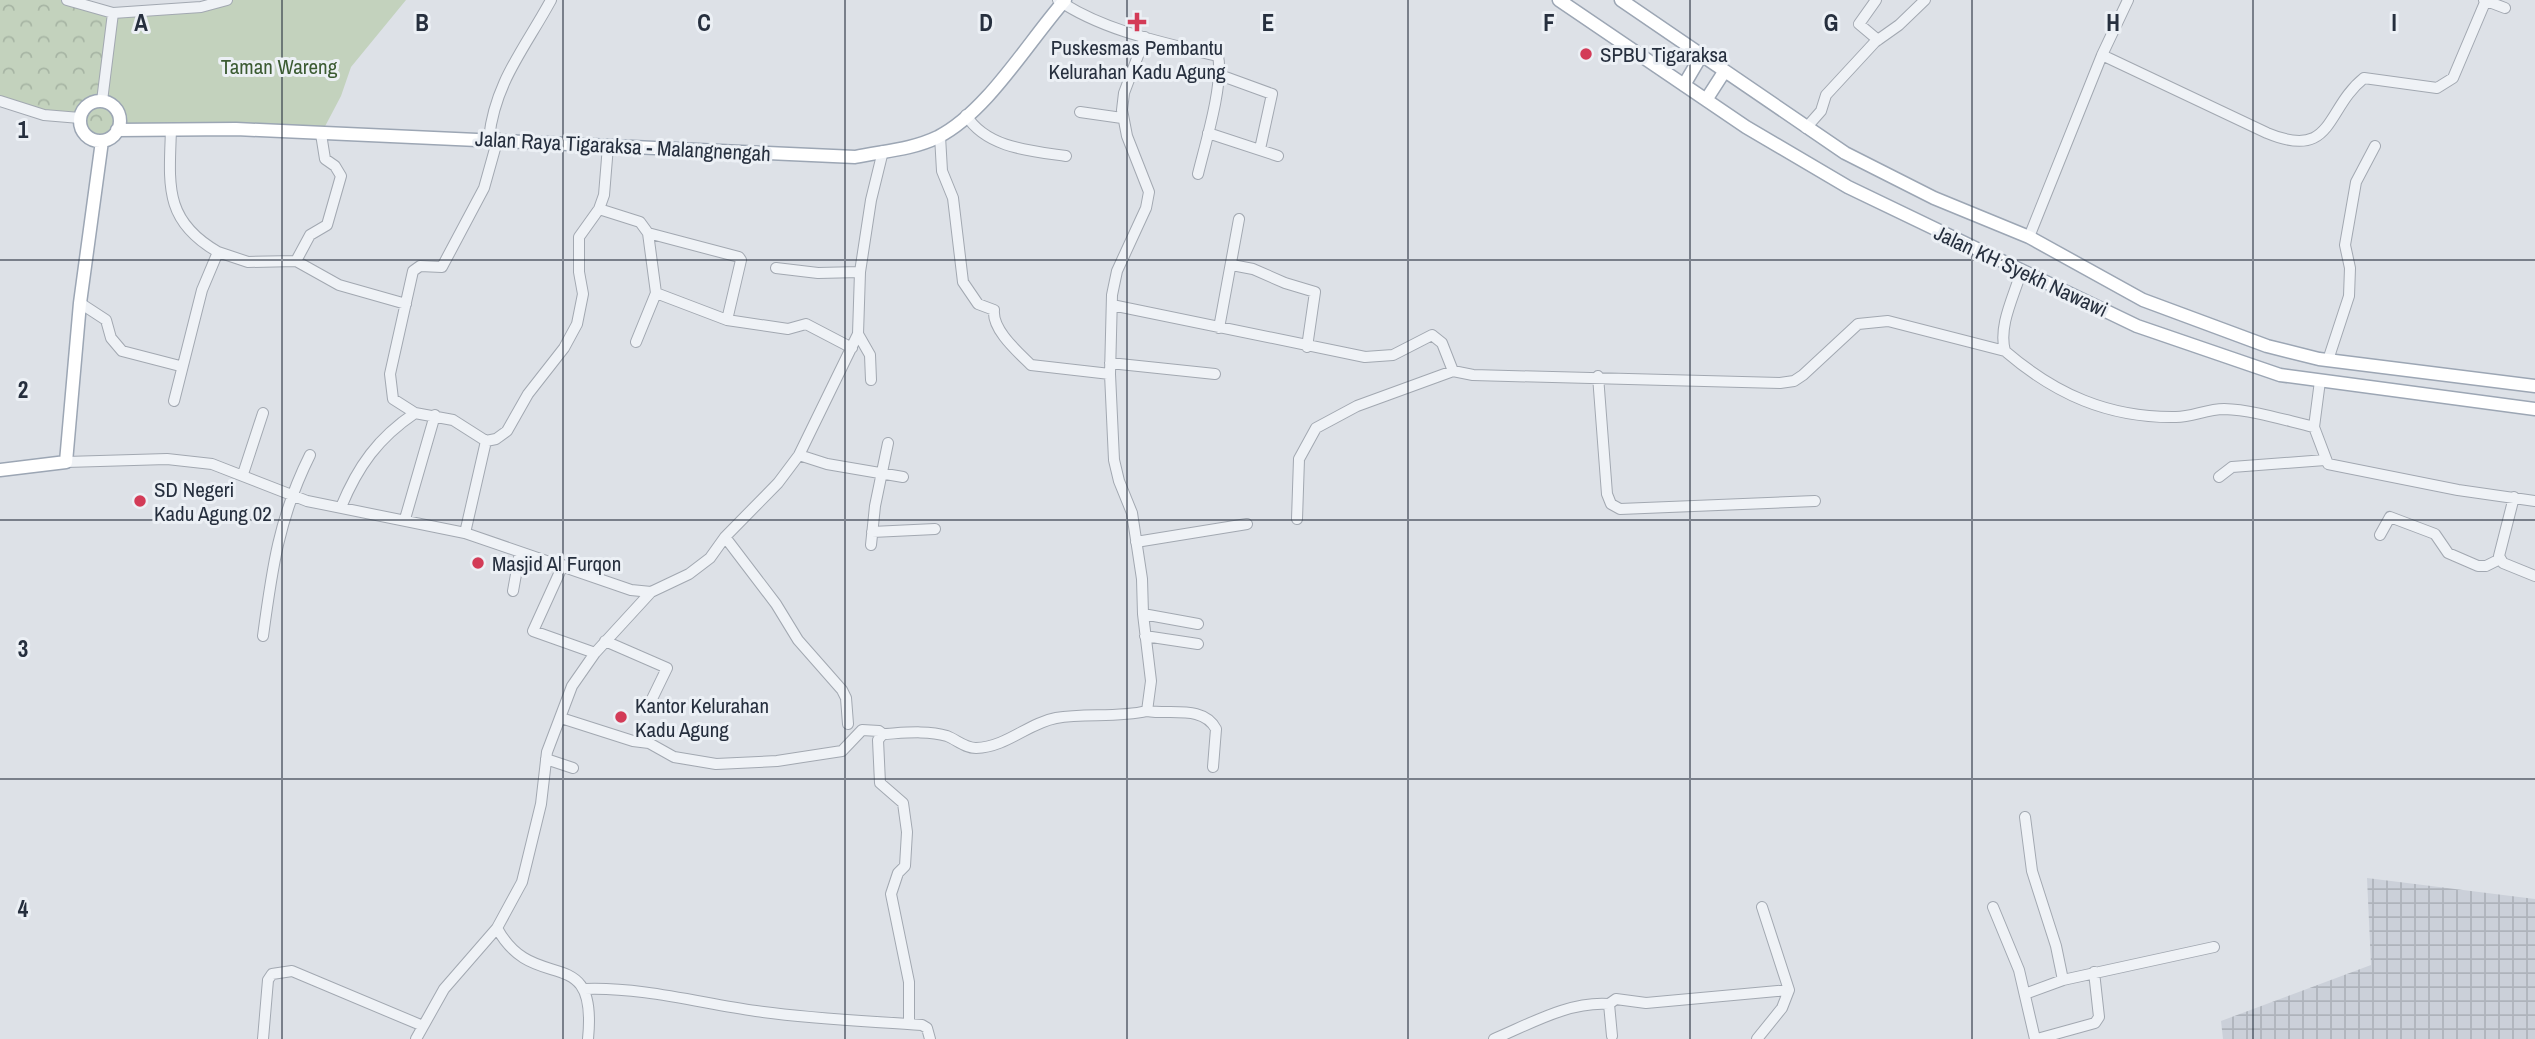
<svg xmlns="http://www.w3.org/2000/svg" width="2535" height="1039" font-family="'Archivo Narrow',sans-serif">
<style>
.industrial{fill:url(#industrial-grid)}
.forest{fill:url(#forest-crowns)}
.park{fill:#c3d2bd}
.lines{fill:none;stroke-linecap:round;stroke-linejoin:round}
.minor-casing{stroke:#a2a8b1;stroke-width:12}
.major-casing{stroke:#9ca6b4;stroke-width:15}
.minor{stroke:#eff2f6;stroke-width:10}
.major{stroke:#fff;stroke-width:12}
.grid{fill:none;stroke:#262f3e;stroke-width:2;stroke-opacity:0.55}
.poi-dot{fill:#d33b57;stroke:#ecf0f5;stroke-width:2.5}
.labels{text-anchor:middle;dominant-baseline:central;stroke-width:6;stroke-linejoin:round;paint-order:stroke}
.poi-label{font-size:21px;fill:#262f3e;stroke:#ecf0f5;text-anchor:start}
.park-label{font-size:21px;fill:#3b5b32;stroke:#ecf0f5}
.street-label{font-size:21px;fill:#262f3e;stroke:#ecf0f5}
.grid-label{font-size:23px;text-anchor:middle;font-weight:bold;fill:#262f3e;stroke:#ecf0f5;stroke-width:6;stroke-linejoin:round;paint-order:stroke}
</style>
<defs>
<pattern id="industrial-grid" width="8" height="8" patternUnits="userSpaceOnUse" patternTransform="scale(1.75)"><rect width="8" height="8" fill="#cbd0d9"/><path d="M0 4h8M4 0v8" fill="none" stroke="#aeb3bb"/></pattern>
<pattern id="forest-crowns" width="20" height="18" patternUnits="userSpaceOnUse" patternTransform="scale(1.75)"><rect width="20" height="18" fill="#c3d2bd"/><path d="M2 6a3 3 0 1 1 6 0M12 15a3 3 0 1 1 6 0" fill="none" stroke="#a7b5a4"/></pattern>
</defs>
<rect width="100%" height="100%" fill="#dde1e7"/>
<!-- industrial -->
<path class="industrial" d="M2367,878L2535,899V1039H2223L2221,1021L2371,965Z"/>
<!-- forest -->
<path class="forest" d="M0,0H67L113,13L103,101C151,115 86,172 80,118L0,101Z"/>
<!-- park -->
<path class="park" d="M227,0H406L351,67L341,96L321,134L120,124L118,112L102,101L113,13Z"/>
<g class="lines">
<defs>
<path id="minor" d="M67,0L113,13L201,7L227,0
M1058,0C1103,31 1165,43 1218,56C1224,83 1205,145 1198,174
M1876,0L1859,24L1878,40
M2484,0L2505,8
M1145,37L1124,93L1122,110L1127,136L1149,192L1146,208L1117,271L1112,295L1110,374L1114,460L1119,481L1132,513L1142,579L1143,614L1151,681L1147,711C1171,715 1203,705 1216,729L1213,767
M2102,55L2267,133C2334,161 2325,109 2364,78L2437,88L2453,78L2486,0
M1217,74L1272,94L1260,149
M0,101L44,115L80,118
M102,101L113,13
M1080,112L1122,118
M966,115C986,148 1031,151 1066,156
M1806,128L1821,111L1826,95L1875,42L1899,25L1925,0
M171,130C169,186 164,221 218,252L202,290L174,401
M1208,133L1278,156
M321,134L325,159L335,166L341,176L327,225L310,235L296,261L339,285L406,304
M940,136L942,171L953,198L963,282L978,304L994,310C992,330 1018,352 1031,365L1110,374
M489,138C495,82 525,48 551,0
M599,209L640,222L648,233L739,257L741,260L727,320
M2029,237L2102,55L2128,0
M218,252L248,262L296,261
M1232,265L1253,269L1285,283L1315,292L1307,347
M776,268L818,273L860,272
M2021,272C2014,296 1998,326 2005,351C2055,394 2108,418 2176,417C2192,417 2207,409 2224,409C2254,410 2284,420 2314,427
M656,293L727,320L788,329L806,324L852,348
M80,303L106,320L111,338L122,351L180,366
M1112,305L1365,357L1393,355L1432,335L1442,343L1453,371L1473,375L1780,383L1794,381L1803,375L1858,324L1888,321L2005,351
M1219,328L1239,219
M858,334L870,355L871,380
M636,342L656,293L648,233
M2328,360L2349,296L2350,268L2345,245L2356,182L2375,146
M1110,363L1215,374
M1598,376L1607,494L1611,504L1620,509L1815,501
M2320,381L2314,427L2328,464L2458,490L2535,501
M486,441L453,420L415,413L393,399L390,374L413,271L420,266L442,267L484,188L498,138
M799,455L827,464L903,477
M66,462L167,459L212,464L307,501L465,533L631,590L651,592
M243,474L263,413
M2219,477L2232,467L2325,460
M2514,497L2499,556L2503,563L2535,576
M341,507C358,466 378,438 415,413
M405,519L435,415
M1297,519L1299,459L1316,428L1357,406L1453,371
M872,532L935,529
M465,533L486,441L496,439L507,431L528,394L564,348L577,324L583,294L579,272V237L599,209L604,195L608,146
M2380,535L2390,517L2435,534L2448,553L2478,566H2486L2500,559
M725,537L776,604L798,640L842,690L846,698L848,724
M1136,542L1247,524
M871,545L875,506L888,443
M563,565L533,631L595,653
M513,591L520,552
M1143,614L1198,624
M263,636C272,569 279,517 310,455
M1145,636L1198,644
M605,641L667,668L651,701
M561,718L633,741L649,743L674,757L716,764L777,761L842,751L862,730L879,731L883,734
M546,759L573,768
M2025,817L2032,871L2056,946L2063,980L2214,947
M1993,907L2019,970L2035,1039
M497,928C534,997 598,939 588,1039
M585,989C642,987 700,1003 756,1011C811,1019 867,1021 922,1025L927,1028L930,1039
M2025,994L2063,980
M909,1024V982L891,894L898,873L905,866L907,832L903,803L880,783L878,740L883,734C903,733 927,730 947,736C957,740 965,748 976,748C1007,747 1028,723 1056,718C1086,713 1117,718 1147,711
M1612,1036L1609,1004L1616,999L1646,1003L1789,990
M263,1039L268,980L272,974L292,971L423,1026
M416,1039L444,989L497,928L522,882L541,804L547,752L572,686L595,653L651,592L689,574L710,558L725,537L778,483L799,455L858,334L860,272L871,200L883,151
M1494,1039C1530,1024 1569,1001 1609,1004
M1757,1039L1782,1008L1789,990L1762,907
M2037,1039L2095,1023L2099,1017L2094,972"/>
<path id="major" d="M1559,0L1746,127L1848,187L2137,326L2280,375L2535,409
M1621,0L1845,153L1934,198L2029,237L2143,300L2267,346L2319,359L2535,386
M1684,85L1701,56
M1706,100L1724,72
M80 121a20 20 0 1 1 40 0a20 20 0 1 1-40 0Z
M117,130L236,129L855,157C883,151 911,150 938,137C987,112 1028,42 1065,0
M0,470L66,462L80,303L102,141"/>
</defs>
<!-- minor casing -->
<use href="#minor" class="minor-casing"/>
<!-- major casing -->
<use href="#major" class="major-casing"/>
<!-- minor -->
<use href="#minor" class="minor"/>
<!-- major -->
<use href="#major" class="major"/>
</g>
<!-- grid -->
<path class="grid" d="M282,0V1039M563,0V1039M845,0V1039M1127,0V1039M1408,0V1039M1690,0V1039M1972,0V1039M2253,0V1039M0,260H2535M0,520H2535M0,779H2535"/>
<!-- markers -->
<g class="poi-dot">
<path d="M1133.5 11.5h7v7h7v7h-7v7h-7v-7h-7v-7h7z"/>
<circle cx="1586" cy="54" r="7"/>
<circle cx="140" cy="501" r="7"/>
<circle cx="478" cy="563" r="7"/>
<circle cx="621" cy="717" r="7"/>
</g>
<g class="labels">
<!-- poi labels -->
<g class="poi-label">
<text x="1137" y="47" text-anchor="middle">Puskesmas Pembantu<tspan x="1137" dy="24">Kelurahan Kadu Agung</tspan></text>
<text x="1600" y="54">SPBU Tigaraksa</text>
<text x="154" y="489">SD Negeri<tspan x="154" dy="24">Kadu Agung 02</tspan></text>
<text x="492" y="563">Masjid Al Furqon</text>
<text x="635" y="705">Kantor Kelurahan<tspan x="635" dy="24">Kadu Agung</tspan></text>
</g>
<!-- park labels -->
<g class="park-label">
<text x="279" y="66">Taman Wareng</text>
</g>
<!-- street labels -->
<g class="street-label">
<text transform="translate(623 146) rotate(3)">Jalan Raya Tigaraksa - Malangnengah</text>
<text transform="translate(2021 271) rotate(25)">Jalan KH Syekh Nawawi</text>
</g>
</g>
<g class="grid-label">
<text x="141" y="31">A</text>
<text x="422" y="31">B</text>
<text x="704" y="31">C</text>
<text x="986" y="31">D</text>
<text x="1268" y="31">E</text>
<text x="1549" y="31">F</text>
<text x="1831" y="31">G</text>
<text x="2113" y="31">H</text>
<text x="2394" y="31">I</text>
<text x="23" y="138">1</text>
<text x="23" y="398">2</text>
<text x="23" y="657">3</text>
<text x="23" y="917">4</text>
</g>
</svg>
